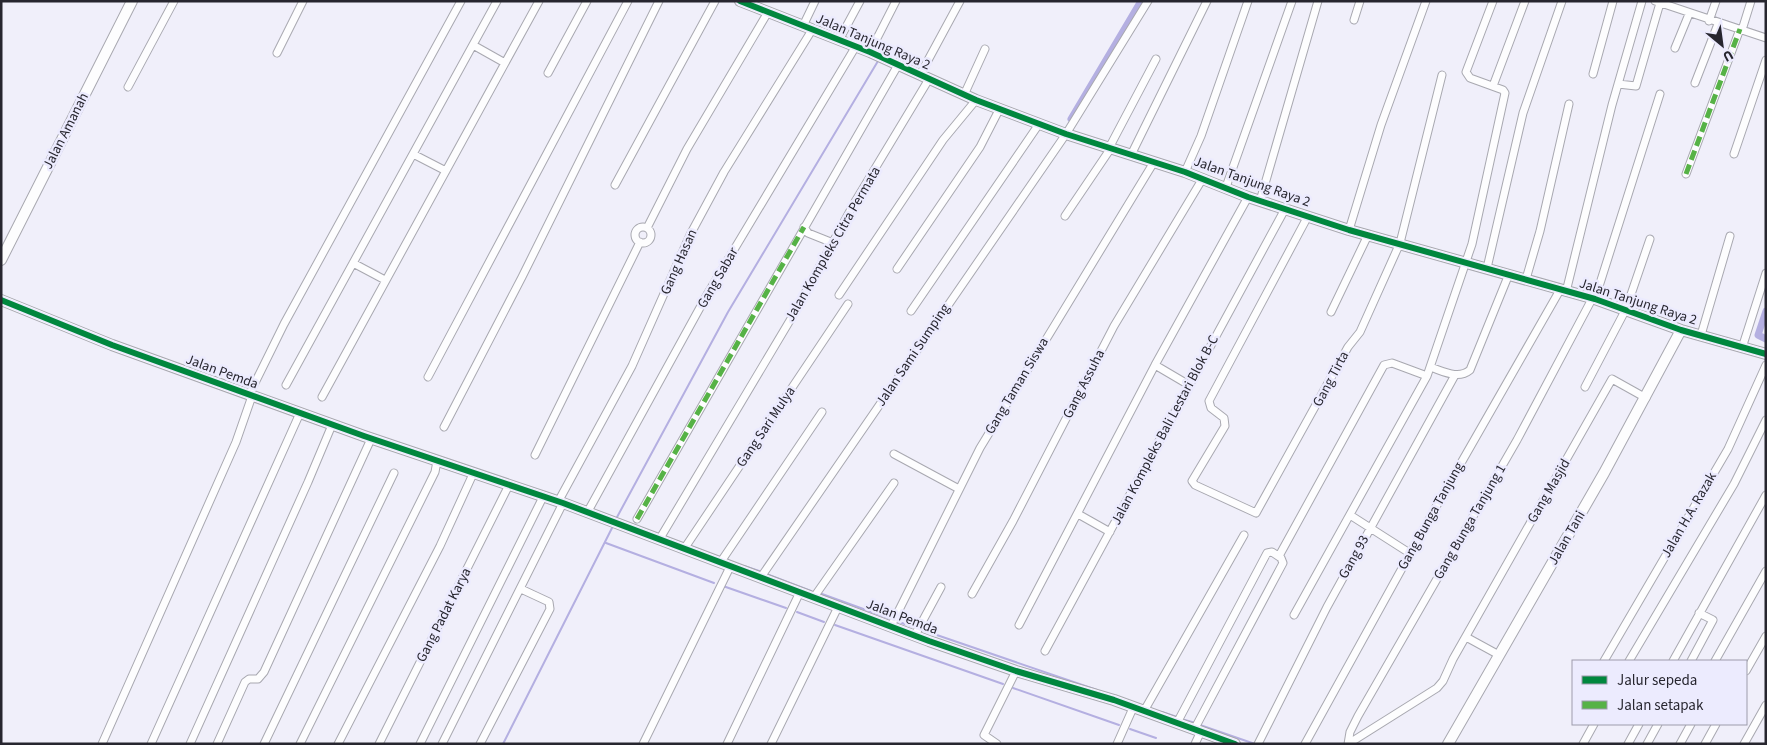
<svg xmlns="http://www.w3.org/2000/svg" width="1767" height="745" font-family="'Source Sans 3',sans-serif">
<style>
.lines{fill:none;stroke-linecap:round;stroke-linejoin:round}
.stream{stroke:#b4afe1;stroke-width:2}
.canal{stroke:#b4afe1;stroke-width:7}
.street-casing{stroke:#a8a8b0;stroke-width:9}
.secondary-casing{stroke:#a8a8b0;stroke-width:12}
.street{stroke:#fdfdfe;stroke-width:7}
.secondary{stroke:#fdfdfe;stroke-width:10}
.quiet{stroke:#56b246;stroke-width:5;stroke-dasharray:10 5;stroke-linecap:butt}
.cycleway-casing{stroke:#ecebfe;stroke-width:9}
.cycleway{stroke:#00873e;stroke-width:6}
.labels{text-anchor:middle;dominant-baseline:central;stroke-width:5;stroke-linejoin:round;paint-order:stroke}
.street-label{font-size:14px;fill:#27262f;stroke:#ecebfe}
</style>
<rect width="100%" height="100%" fill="#f0effa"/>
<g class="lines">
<!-- stream -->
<path class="stream" d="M616,519L728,312L878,61
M606,543L714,583
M744,566L759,571
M769,575L811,591
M723,586L786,608
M822,594L891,619
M797,612L824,622
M896,621L1097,690
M835,625L1003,684
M1013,688L1119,725
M1162,712L1177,717
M1181,719L1196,723
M1200,725L1255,744
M1130,729L1156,738
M503,744L612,528"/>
<!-- canal -->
<path class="canal" d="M1071,119L1141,1
M1766,311L1758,335L1766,339"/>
<defs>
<path id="street" d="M1655,1L1766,38
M1354,20L1360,1
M1709,21L1716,1
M803,26L815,1
M1742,30L1751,1
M839,40L860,1
M473,45L505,63
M1675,48L1689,14
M870,52L896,1
M277,53L303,1
M548,73L587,1
M1593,74L1613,1
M920,75L960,1
M1695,83L1718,24
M1618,84L1636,86L1660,3
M1493,86L1525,1
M128,87L174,1
M964,95L985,49
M1109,148L1156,59
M413,154L446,171
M1734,154L1766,60
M1131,155L1207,1
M1185,172L1201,136L1248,1
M1686,174L1740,29
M615,185L715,1
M1226,187L1292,1
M1260,201L1318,1
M1065,216L1111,148
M1308,216L1209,401L1211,408L1224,418L1225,426L1192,481L1195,485L1256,513L1348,347L1360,332L1400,243L1442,75
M804,227L808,233L833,243
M635 235a8 8 0 1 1 16 0a8 8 0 1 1-16 0Z
M647,228L687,149L768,12
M1349,230L1381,125L1426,1
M353,263L385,280
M1487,268L1523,113L1562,1
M897,269L980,147L1000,108
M1526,279L1540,231L1569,104
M1566,292L1612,105L1642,1
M839,295L943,140L976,100
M1595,299L1660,94
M911,311L1039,124
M1331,312L1368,235
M1701,335L1730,236
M1742,348L1766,273
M1155,365L1189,385
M1430,367C1443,371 1458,380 1470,370L1509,274
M428,377L628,1
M286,385L497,1
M1585,387L1626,309L1650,239
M249,395L284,324L461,1
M322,397L539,1
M444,427L522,277L659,1
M894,454L959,489
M535,455L640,242
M558,502L632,366L690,235L724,172L812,30
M587,513L708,293L856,46
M1078,514L1110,532
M1350,515L1411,554
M637,519L898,65
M659,540L792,317L856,200L929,79
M684,549L848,304
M1279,556L1384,365L1392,363L1427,376
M720,563L822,412
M761,577L1066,134L1148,1
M972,594L1013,521L1114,326L1203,178
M814,597L894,483
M1294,615L1427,376L1472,244L1505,93L1503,90L1470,78L1466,72L1493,1
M1019,625L1155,365L1248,197
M891,626L980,448L1154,162
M915,635L941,587
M1466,637L1499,655
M1045,651L1285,209
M1604,661L1728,449L1766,365
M1629,661L1734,484L1766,420
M1673,661L1766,495
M1691,661L1713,620L1699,613
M1715,661L1766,571
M1746,671L1766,636
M1144,711L1244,535
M1178,721L1267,553L1272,552L1281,558L1283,563L1195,728
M102,744L236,442L252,396
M151,744L300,413
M190,744L308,482L332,425
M217,744L245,682L249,679H258L264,672L371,439
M264,744L394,473
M300,744L435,472L437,461
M338,744L440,546L473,474
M379,744L509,485
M420,744L543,497
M442,744L563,503
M480,744L550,609L549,602L521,589
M643,744L730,567
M727,744L800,592
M771,744L838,607
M997,744L984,735L1016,671
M1117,744L1133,708
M1195,744L1201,731
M1258,744L1327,607L1455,375
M1305,744L1437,505L1560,290
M1348,744L1350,732L1358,716L1517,440L1592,299
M1348,744L1437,688L1443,681L1453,659L1612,379L1646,398
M1583,744L1594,724
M1628,744L1639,724
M1647,744L1658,724
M1680,744L1691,724
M1705,744L1716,724
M1744,744L1766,705"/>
<path id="secondary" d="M740,1L870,52L976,100L1066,134L1185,172L1248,197L1349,230L1595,299L1681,330L1766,354
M1,260L132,1
M1,300L112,345L364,436L563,503L929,641L1016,671L1114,700L1235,744
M1448,744L1604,473L1681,330"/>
</defs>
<!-- street casing -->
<use href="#street" class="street-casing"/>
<!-- secondary casing -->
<use href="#secondary" class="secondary-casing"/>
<!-- street -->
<use href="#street" class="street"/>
<!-- secondary -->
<use href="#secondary" class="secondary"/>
<!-- quiet -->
<path class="quiet" d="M1686,174L1740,29
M637,519L804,227"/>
<defs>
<path id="cycleway" d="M740,1L870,52L976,100L1066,134L1185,172L1248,197L1349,230L1595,299L1681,330L1766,354
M1,300L112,345L364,436L563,503L929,641L1016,671L1114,700L1235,744"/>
</defs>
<!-- cycleway casing -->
<use href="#cycleway" class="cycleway-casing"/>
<!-- cycleway -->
<use href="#cycleway" class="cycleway"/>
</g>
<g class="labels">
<!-- street labels -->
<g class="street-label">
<text transform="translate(873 42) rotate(23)">Jalan Tanjung Raya 2</text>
<text transform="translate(66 131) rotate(-63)">Jalan Amanah</text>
<text transform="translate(1252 182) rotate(20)">Jalan Tanjung Raya 2</text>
<text transform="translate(833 244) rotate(-60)">Jalan Kompleks Citra Permata</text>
<text transform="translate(679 262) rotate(-66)">Gang Hasan</text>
<text transform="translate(718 278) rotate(-60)">Gang Sabar</text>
<text transform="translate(1638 302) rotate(18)">Jalan Tanjung Raya 2</text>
<text transform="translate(913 355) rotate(-56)">Jalan Sami Sumping</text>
<text transform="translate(222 372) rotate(20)">Jalan Pemda</text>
<text transform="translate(1331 379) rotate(-62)">Gang Tirta</text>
<text transform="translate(1084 384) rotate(-63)">Gang Assuha</text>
<text transform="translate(1017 386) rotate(-59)">Gang Taman Siswa</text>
<text transform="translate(766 427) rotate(-56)">Gang Sari Mulya</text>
<text transform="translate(1165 430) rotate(-62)">Jalan Kompleks Bali Lestari Blok B-C</text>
<text transform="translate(1549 491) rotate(-60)">Gang Masjid</text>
<text transform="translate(1689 515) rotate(-60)">Jalan H.A. Razak</text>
<text transform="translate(1431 516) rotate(-61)">Gang Bunga Tanjung</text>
<text transform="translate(1470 522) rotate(-60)">Gang Bunga Tanjung 1</text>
<text transform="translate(1567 538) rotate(-60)">Jalan Tani</text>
<text transform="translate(1354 557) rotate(-61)">Gang 93</text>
<text transform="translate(444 615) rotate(-63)">Gang Padat Karya</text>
<text transform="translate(902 617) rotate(21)">Jalan Pemda</text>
</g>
</g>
<!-- border -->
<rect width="1767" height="745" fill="none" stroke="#27262f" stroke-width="5"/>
<!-- legend -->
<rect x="1572" y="660" width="175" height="65" fill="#ecebfe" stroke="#9d9cab"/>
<rect x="1582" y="676" width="25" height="8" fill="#00873e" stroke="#9d9cab"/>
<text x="1617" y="685" font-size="15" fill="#27262f">Jalur sepeda</text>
<rect x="1582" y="701" width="25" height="8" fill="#56b246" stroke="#9d9cab"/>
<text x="1617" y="710" font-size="15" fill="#27262f">Jalan setapak</text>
<!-- north arrow -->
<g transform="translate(1722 45) rotate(151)" stroke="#ecebfe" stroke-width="4" paint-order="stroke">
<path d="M0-4L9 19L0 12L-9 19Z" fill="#27262f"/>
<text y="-8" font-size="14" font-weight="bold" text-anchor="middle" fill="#27262f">U</text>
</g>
</svg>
